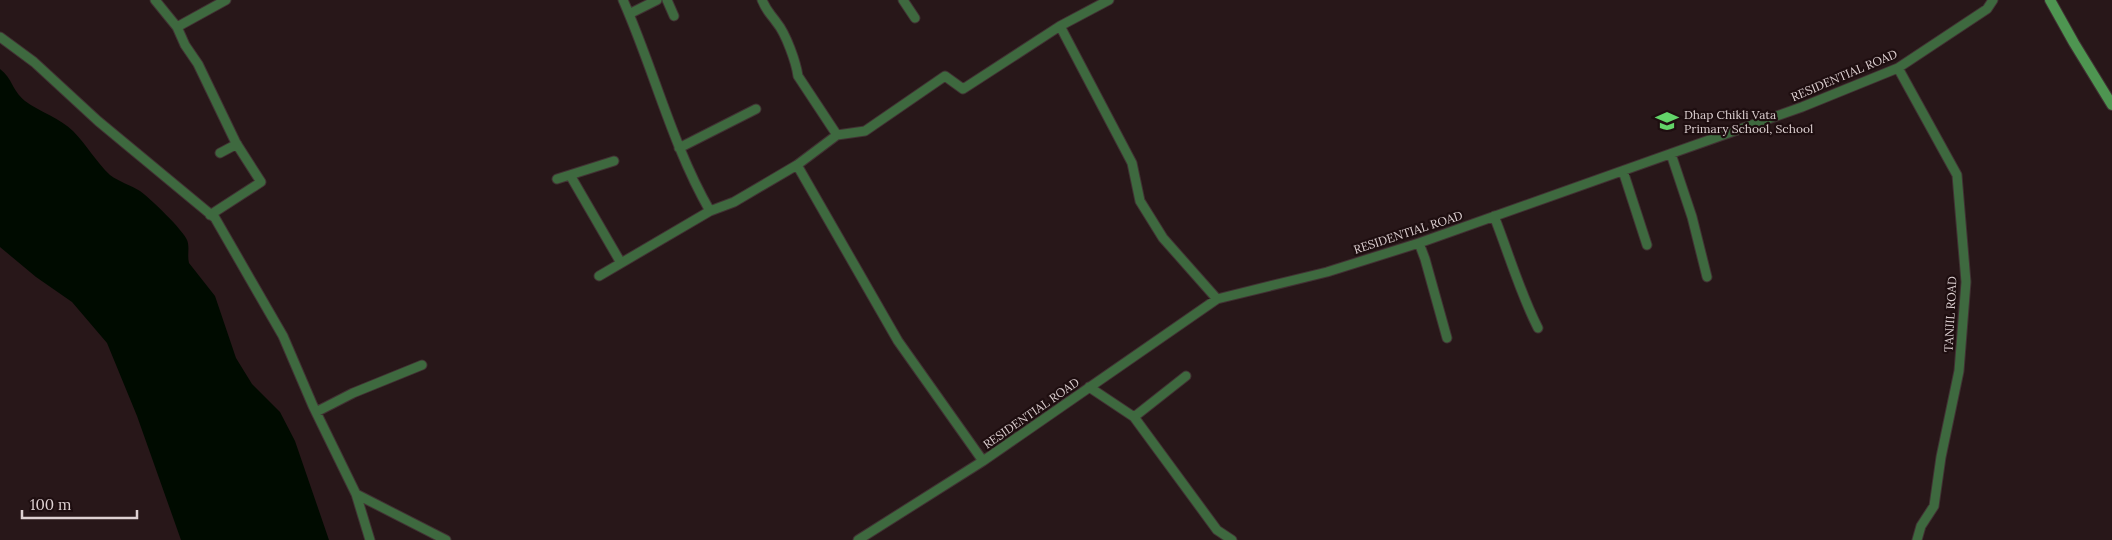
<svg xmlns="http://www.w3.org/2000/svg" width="2112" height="540" font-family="Lora,serif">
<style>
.water{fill:#000b00}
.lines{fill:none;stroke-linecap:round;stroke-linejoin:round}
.street-casing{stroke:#413133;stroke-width:11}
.secondary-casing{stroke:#413133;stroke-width:12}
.street{stroke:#3e693f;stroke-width:9}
.secondary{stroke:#4e9551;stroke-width:10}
.labels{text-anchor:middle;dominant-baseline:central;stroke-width:4.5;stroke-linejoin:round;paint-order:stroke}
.street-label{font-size:12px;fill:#ded1d2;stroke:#1e0e10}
.poi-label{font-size:12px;fill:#ded1d2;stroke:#1e0e10;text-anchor:start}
</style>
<rect width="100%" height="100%" fill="#281719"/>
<!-- water -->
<path class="water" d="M0,69C13,79 11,89 25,101C40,112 60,118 73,131C87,145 96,162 110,175C119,182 131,185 140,191C149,197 184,231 187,240C190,247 187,255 189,263L215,296L236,358L252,384L280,412L295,441L329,540H181L137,416L107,343L72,302L36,277L0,247Z"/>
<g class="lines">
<defs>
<path id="street" d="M155,0L177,27L185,45L198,64L236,143L261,182L210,215
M623,0C654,70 672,145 710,211L734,202L797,165L898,341L983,461
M667,0L674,16
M762,0C767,12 770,13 777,23C786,34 796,62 798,76L837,135
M903,0L915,18
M629,14L657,0
M1060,26L1132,163L1140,201L1163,238L1217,299
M177,27L226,0
M0,37L34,62L98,121L215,218L283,336L313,406L356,494L446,540
M1898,68L1957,175L1966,282L1959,371L1941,457L1934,506L1921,526L1917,540
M679,148L756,109
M220,153L237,144
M1671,154L1692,217L1707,277
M797,165L837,135L865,131L945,76L963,89L1060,26L1109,0
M1623,171L1647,245
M570,175L621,263
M557,179L614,161
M1494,216C1509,254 1520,293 1538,328
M1419,243L1425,259L1447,338
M599,276L710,211
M1089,387L1134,417L1217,530L1232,540
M316,412L353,393L422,365
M1134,417L1186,376
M356,494L370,540
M858,540L983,461L1217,299L1327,272L1419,243L1802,107L1898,68L1987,9L1993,0"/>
<path id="secondary" d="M2050,0L2074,43L2112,105"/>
</defs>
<!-- street casing -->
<use href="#street" class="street-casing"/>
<!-- secondary casing -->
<use href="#secondary" class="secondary-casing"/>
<!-- street -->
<use href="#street" class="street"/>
<!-- secondary -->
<use href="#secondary" class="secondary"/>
</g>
<!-- icons -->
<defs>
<symbol id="school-bare" viewBox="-9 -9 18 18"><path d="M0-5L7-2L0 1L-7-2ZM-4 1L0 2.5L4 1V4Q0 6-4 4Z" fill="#63d469" stroke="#1e0e10" stroke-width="2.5" paint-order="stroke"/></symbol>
</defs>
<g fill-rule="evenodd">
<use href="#school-bare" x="1651" y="105" width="32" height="32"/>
</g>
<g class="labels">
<!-- street labels -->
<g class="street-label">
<text transform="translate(1844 75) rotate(-23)">RESIDENTIAL ROAD</text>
<text transform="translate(1408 232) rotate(-18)">RESIDENTIAL ROAD</text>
<text transform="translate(1950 314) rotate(-87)">TANJIL ROAD</text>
<text transform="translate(1031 413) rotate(-35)">RESIDENTIAL ROAD</text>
</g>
<!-- poi labels -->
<g class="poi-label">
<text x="1684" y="114">Dhap Chikli Vata<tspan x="1684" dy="14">Primary School, School</tspan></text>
</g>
</g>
<!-- scale -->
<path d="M22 510v8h115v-8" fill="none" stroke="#ded1d2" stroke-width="2.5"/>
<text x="30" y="510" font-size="15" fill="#ded1d2" stroke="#1e0e10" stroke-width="4" paint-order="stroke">100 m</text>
</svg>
